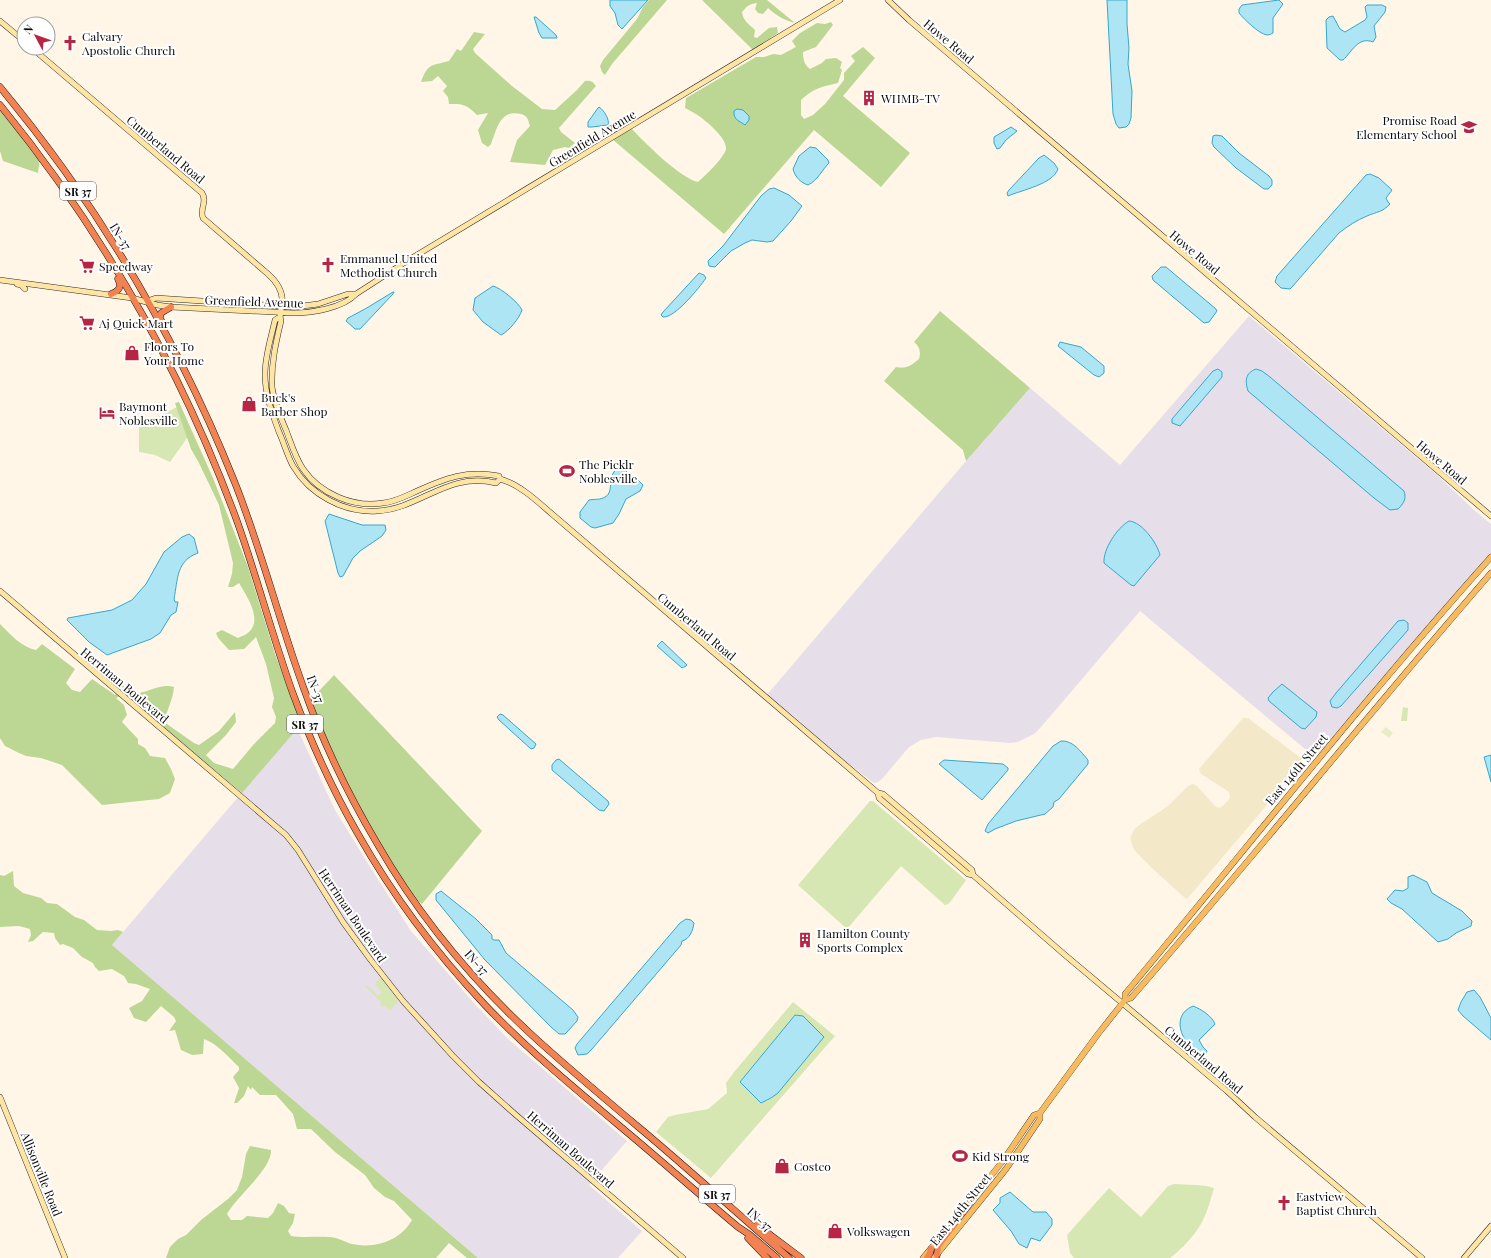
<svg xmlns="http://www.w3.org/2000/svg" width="1491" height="1258" font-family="'Playfair Display',serif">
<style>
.industrial{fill:#e6dee9}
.farmland{fill:#f3e9c9}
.green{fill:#d6e7b3;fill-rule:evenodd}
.forest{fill:#bcd793}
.pitch{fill:#e7eec5}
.water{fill:#ade5f4;stroke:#36a7ca}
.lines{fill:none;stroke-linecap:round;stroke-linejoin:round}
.secondary-casing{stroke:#2c2c2c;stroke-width:6}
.primary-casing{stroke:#1b1b1b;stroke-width:6}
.highway-casing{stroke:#1b1b1b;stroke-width:7}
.secondary{stroke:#fee5a3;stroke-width:5}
.primary{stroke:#f6ba60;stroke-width:5.5}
.highway{stroke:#f28252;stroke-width:6}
.labels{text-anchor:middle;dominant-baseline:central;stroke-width:4;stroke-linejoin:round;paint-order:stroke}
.shield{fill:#fff;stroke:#545454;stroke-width:1}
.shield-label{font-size:11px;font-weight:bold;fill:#0a0a0a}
.poi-label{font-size:12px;fill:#0a0a0a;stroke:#fff;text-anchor:start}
.street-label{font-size:12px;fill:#0a0a0a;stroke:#fff}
</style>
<rect width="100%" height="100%" fill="#fff6e7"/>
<!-- industrial -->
<path class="industrial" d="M1249,316L1437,475L1474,510L1491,524V554L1366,700L1356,709L1317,756L1311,754L1140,611L1041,727L1034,734L1018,742L1010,743L936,737L921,740L909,747L882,779L878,782L874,783L835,753L793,715L766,696L972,454L1030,388L1120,465Z
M297,728L335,810L372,870L411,931L473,1002L508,1039L627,1141L589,1185L642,1231L618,1258H478L112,945Z"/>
<!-- farmland -->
<path class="farmland" d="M1243,718H1248L1302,759L1300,766L1188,898L1186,899L1155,871L1134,850L1130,838L1135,828L1168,806L1188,786L1192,784L1196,785L1215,806L1220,808L1224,805L1230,798L1229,792L1201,774L1199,769Z"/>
<!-- green -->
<path class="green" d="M177,407L190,434L170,462L155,455L139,452V427Z
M1403,707L1408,708L1407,721H1401Z
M870,801H873L966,880L951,901L948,904L945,905L901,866L847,929L798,885Z
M381,978L398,1000V1002L390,1010L388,1009L385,1006L383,1007L380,1004L381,1002L365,986L367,985L378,996L382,992L376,986L375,983Z
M793,1002L835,1036L711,1178L656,1132L668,1117L675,1115L708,1109L727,1093L726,1083L734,1072ZM795,1015L778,1093L766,1101L740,1082Z
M1174,1184C1188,1185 1202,1184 1214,1188C1211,1198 1208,1210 1203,1220C1197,1233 1181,1250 1170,1258H1074L1070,1253L1067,1235L1109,1188L1141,1217L1168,1186Z"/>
<!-- forest -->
<path class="forest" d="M649,0H667L612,64L605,75L602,72L600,66L603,60L637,19L643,7Z
M702,0H767L795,23C786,21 775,15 768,8L763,14L758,13L755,9L757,3C749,4 747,6 742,12C743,21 749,24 755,30L754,37L757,38L769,28L777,27L778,33L753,50Z
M831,22L833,25L816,47L803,52C803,58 804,65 810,69L822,63L826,59L836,58L842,62L840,68L842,70L838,83C823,86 812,89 801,100V115L804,119L813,115L825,104L844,80V73L855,61L851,56L863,47L875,58L843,96L910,153L881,187L814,130L724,234L612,139L631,128C645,143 680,178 698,182C705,176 724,158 726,149C727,138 707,122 699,116C695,113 690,111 685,108L686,98L756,57H764L773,54L781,55L796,47L792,41L800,33L817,23L825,24Z
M474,32L485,34L473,49L475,53L512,86L542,109L555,110L577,90L585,81C590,80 593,81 596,86L559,128L561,132L575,143L569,148L565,147L553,150L545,165L510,162L517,140L530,126C528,120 528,116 521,114C500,109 497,129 491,144L488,147L482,143L478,130L488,113L477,115C466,104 463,104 449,104L448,97L443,91L447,86L438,76L432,81L421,82C428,63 431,66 449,61L457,49L461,51Z
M0,105L40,157L38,173L3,161L0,151Z
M940,311L1030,388L966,461L963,450L884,381L896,367C907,369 910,366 919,359C921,352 920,347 914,342Z
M179,402L213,478L248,567L275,654L298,715V730L297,729L242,793L124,694L116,698L124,705L127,715L122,722L138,739V744L145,748L150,756L165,758L171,769L175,779L170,793L159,799L102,805L62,765L41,758L26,756L19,753L5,746L0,738V624C10,634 21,647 36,650L42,644L75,669L66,683L72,690L80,692L92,679L115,695L122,684L131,694C146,694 160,683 174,687C173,700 167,709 164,722L194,743L199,745L219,731L235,712L236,722L226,735L206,755L214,763L233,769L254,744L275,723L276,717L272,707L274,698L266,664L256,637L244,649L229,650L218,638L216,633L222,630L238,638C241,636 246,635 249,632C263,619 246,595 239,583L233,587H228L232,574L233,563L219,505L199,463L191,449L175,403Z
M334,675L482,831L422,904L410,895L354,802L312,710L318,692Z
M13,871L14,886L23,893L41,898L47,903L57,904L75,917L84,920L97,930L111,931L118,930L123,932L112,945L478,1258H467L449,1243L436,1258H166L170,1247L178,1239L186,1235L201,1220L228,1199L237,1190L242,1177L246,1154L250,1146L271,1150C272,1169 237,1196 227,1214L231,1220H242L247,1216L268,1218L273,1213L278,1203L284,1206L289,1213L295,1214L293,1223L288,1231L291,1236C304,1238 316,1236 329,1237C337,1237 345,1242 352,1244C375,1249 400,1241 412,1220L394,1201L385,1197L374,1188L365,1175L335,1152L311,1129H297L293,1114L276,1095H260L252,1087L251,1090L248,1086L244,1096L237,1103H234L239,1088L233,1077L239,1070V1067C228,1057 218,1044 204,1039L203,1054L192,1055L181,1050L175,1030L169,1031L176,1021L174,1017L161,1006L146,1022L134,1018L129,1008L142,1001L150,989L136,984L128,983L124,976L112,969L99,971L95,967L93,963L82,957L73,948L63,944L60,945L55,938L54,933L43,932L33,941L28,942L31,935L30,929L19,926L0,927V875L4,876Z"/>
<!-- pitch -->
<path class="pitch" d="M1386,727L1393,733L1389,738L1381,732Z"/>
<!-- water -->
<path class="water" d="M610,0H648L622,29L618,25L615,13L610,6Z
M1107,0H1127V24L1129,48L1128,64L1132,91L1131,118L1129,124L1126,127L1119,128L1116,124L1113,114Z
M1279,0L1283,4L1273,18V33C1271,34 1270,35 1267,35C1259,34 1244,19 1239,13V9L1242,5Z
M1367,5H1382L1386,7L1385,12L1374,26L1376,37L1373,42C1358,36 1352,52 1343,60H1340L1327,48L1326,20L1329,17L1333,16L1340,29L1345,32L1365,20L1367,17L1365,7Z
M534,17H536L556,35L557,38H542L539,33Z
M598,108L599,107C604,110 610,120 608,125L592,127H588V122Z
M737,109L743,110L749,116V120L745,125C740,121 733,120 734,111Z
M1011,127L1017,131L1006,140L1000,148L997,149L994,143V137Z
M1216,135L1222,136L1239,153L1269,176L1272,180V185L1268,189H1264L1236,168L1214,147L1212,143L1213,136Z
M810,147L816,148L828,160L829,163C822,170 818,180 808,185C801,183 795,177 793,169L799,156Z
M1044,155L1054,163L1058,169C1053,184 1022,190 1008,196L1007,193L1009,190L1039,158Z
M1370,174L1379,178L1392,190L1386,198L1388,202L1390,204C1383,212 1376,212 1367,216C1357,220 1348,226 1339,233L1292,287L1290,289L1281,288L1275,282L1277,276L1366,175Z
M774,188L789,195L802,206L791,221L773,241L767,242L752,240L745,243L731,251L715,267L709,266L708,261L723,246L761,196L769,189Z
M1161,267H1166L1216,309L1217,311L1209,322L1204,323L1153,280L1152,276Z
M699,273L704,275L706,278C699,288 675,318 663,317L661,315L663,312Z
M493,286C501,288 518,302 522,310C519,319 509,331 501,335L483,322L473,310L475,298Z
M393,292H394L393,294L360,329H355L346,321L348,318L365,309Z
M1060,342L1081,347L1104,366V373L1099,377L1094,375L1058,346Z
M1218,369L1222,372V377L1180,426L1172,423V419L1213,371Z
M1256,369L1262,371L1270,377L1404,491C1407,499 1403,504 1398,509L1390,510L1374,498L1248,391C1245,381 1245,373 1256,369Z
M622,466L631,477L636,478L643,485L640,491L626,499L619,514L613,523L595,528L591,527L580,518V512L589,500C594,499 601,500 605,497C616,491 604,473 622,466Z
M329,514L362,525H385L386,530L382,536L360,551L353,558L343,576L340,577L338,573L325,521Z
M1129,521C1142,522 1157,543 1160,555L1134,586L1131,585L1104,563C1103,549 1117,528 1129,521Z
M189,534L194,538L198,553C176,561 178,579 174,599L175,602H178L176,612L171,615L160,633L151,639L107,655L89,642L67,620L68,618L112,610L132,600L146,584L164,552L182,537Z
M1404,620L1408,623V630L1341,706L1337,708L1332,707L1330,701L1336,693L1398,621Z
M662,641L687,665L686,666L682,668L657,646Z
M1282,684L1317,712L1316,717L1305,729L1301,728L1269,701L1268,698L1273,692Z
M500,714L503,715L536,744L534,748L531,749L499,720L497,717Z
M1061,741C1073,740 1081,752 1088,760V764L1059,799L1054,802L1053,807L1045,814L1016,821L995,829L988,833L985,831L988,824L1053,746Z
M1491,755V782L1484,757Z
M559,759L608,801L609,804L604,811L599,810L552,770V765L556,760Z
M944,760L1003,764L1008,768V770L982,800L939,764Z
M1413,875L1427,882L1432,893L1462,911L1472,921L1471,926L1456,933L1448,939L1438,942L1402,909L1391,903L1387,899L1395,890L1403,891L1408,888V877Z
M441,891L476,919L492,935V939L494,940H499L506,953L573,1010L578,1017L577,1021L567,1032L565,1034H559L551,1027L485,960L436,900V894Z
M686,919L691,920L694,923C693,930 690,939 682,941L681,945L592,1049L587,1054L578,1055L575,1048L577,1044L680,923Z
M1474,990L1480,997L1491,1018V1040L1463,1016L1458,1010L1461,1002L1467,992Z
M1193,1006C1201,1009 1212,1016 1215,1024L1199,1040L1203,1047L1207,1051L1204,1057C1185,1049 1167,1017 1193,1006Z
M795,1015L803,1016L824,1037L778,1093L771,1098L761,1103L740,1082Z
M1010,1192L1033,1212H1046L1052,1219V1225L1040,1241L1031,1238L1027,1248L1019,1244L1011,1231L993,1210L1000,1203V1198Z"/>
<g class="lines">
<defs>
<path id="secondary" d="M888,0L909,20L1491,516
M0,21L24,41
M32,48L202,193C208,202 199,209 203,218L268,274C277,282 284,292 282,305C281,310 279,315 281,321C276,342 271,364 272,387C274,402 280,416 286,430C291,443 295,457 303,469C320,494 354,508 383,503C395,502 406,496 417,491C446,478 466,470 499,476L500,479C519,484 537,501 552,514L878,793L883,794L972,870L973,875
M0,280L132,298L157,305L171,307L293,313C312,313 343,308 356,294L407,261L840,0
M17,284L21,285L25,289
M147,301L156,298L295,307L318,304L348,294H356
M280,317L275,320C271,338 265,356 265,374C265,395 272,413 279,432C284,443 287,455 293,466C310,495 344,513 377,511C420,509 448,471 496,483L500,479
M0,591L286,835L298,850L343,922L370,959L403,1001L453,1056L479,1082L516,1115L683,1258
M878,793L879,798L968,874L973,875L1065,955L1227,1091L1255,1117L1422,1258
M0,1097L65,1258
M1464,1258L1491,1226"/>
<path id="primary" d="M1125,1000V994C1247,848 1364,699 1491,557
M966,1207L1002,1162L1034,1115L1040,1113L1098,1034L1125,1000L1131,998C1253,858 1369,713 1491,573
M923,1258L945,1232
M934,1258L1006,1169L1040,1119V1113"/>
<path id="highway" d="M0,87C98,205 178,340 235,483C262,551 279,621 304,689C323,743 349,796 378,845C419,916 473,981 533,1036C568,1068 605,1099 642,1130C692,1172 740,1216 789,1258
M0,105C101,229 182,371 237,521C257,577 272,635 292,691C310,740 332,789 358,834C393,896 436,953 485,1005C529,1051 579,1092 628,1133C665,1164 701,1196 738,1227L750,1235L777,1258
M111,294C119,291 122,287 118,279
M162,322L160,318L161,313L171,307
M757,1225L801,1258
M748,1238L767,1258
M937,1255L938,1246L969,1204
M927,1258L930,1253L931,1249"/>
</defs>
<!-- secondary casing -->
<use href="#secondary" class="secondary-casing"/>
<!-- primary casing -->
<use href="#primary" class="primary-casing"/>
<!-- highway casing -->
<use href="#highway" class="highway-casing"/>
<!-- secondary -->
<use href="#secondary" class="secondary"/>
<!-- primary -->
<use href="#primary" class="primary"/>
<!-- highway -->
<use href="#highway" class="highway"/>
</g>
<!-- icons -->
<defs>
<symbol id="church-bare" viewBox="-9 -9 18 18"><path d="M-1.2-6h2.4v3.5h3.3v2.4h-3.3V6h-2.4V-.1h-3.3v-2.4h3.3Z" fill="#b62644" stroke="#fff" stroke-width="2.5" paint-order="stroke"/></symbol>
<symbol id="building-bare" viewBox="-9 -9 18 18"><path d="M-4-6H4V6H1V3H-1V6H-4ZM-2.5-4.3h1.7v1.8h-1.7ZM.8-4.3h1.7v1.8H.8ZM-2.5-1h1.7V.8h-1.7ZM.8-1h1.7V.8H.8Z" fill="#b62644" stroke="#fff" stroke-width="2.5" paint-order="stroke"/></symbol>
<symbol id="school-bare" viewBox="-9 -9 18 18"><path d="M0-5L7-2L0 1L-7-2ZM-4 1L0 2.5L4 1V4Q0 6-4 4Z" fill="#b62644" stroke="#fff" stroke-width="2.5" paint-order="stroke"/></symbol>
<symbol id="supermarket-bare" viewBox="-9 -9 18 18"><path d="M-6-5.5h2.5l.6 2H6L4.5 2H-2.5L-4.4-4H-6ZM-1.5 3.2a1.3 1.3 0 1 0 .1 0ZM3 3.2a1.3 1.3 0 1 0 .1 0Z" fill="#b62644" stroke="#fff" stroke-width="2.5" paint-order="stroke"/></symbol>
<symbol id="shop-bare" viewBox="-9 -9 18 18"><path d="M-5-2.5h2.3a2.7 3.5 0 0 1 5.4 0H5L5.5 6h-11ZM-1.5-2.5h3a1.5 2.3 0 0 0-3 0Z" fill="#b62644" stroke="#fff" stroke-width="2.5" paint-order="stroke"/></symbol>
<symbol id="hotel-bare" viewBox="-9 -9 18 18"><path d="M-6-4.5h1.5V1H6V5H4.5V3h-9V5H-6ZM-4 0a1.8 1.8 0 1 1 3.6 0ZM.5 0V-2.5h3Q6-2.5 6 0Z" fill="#b62644" stroke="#fff" stroke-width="2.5" paint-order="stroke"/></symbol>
<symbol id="stadium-bare" viewBox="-9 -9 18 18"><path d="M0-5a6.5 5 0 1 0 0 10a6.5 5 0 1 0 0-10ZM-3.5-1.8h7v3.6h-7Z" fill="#b62644" stroke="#fff" stroke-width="2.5" paint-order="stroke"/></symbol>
</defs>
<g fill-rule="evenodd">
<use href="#church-bare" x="59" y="32" width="22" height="22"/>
<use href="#building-bare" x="858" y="87" width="22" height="22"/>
<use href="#school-bare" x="1458" y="116" width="22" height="22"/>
<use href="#church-bare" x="317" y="254" width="22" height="22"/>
<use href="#supermarket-bare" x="76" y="255" width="22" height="22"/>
<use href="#supermarket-bare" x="76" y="312" width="22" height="22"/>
<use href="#shop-bare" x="121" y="342" width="22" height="22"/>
<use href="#shop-bare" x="238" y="393" width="22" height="22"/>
<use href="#hotel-bare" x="96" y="402" width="22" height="22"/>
<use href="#stadium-bare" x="556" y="460" width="22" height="22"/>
<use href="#building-bare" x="794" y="929" width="22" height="22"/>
<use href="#stadium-bare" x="949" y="1145" width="22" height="22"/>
<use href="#shop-bare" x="771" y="1155" width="22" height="22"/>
<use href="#church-bare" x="1273" y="1192" width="22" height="22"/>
<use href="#shop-bare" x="824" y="1220" width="22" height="22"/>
</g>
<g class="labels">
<!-- shield labels -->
<g class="shield">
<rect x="60" y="182" width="36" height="18" rx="3"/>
<rect x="287" y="715" width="36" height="18" rx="3"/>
<rect x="699" y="1185" width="36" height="18" rx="3"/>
</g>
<g class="shield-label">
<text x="78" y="191">SR 37</text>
<text x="305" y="724">SR 37</text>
<text x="717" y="1194">SR 37</text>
</g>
<!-- poi labels -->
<g class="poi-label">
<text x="82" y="36">Calvary<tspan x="82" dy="14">Apostolic Church</tspan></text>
<text x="881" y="98">WHMB-TV</text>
<text x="1457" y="120" text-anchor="end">Promise Road<tspan x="1457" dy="14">Elementary School</tspan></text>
<text x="340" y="258">Emmanuel United<tspan x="340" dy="14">Methodist Church</tspan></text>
<text x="99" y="266">Speedway</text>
<text x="99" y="323">Aj Quick Mart</text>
<text x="144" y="346">Floors To<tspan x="144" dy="14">Your Home</tspan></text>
<text x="261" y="397">Buck's<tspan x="261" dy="14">Barber Shop</tspan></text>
<text x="119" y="406">Baymont<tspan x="119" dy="14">Noblesville</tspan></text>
<text x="579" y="464">The Picklr<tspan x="579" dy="14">Noblesville</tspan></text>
<text x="817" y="933">Hamilton County<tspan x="817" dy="14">Sports Complex</tspan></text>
<text x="972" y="1156">Kid Strong</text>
<text x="794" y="1166">Costco</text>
<text x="1296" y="1196">Eastview<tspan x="1296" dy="14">Baptist Church</tspan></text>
<text x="847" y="1231">Volkswagen</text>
</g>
<!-- street labels -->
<g class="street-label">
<text transform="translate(949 41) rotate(40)">Howe Road</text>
<text transform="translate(592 138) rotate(-31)">Greenfield Avenue</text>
<text transform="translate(166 149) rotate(40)">Cumberland Road</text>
<text transform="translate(121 236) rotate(58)">IN-37</text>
<text transform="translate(1195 252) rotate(40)">Howe Road</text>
<text transform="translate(254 301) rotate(2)">Greenfield Avenue</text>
<text transform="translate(1442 462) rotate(40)">Howe Road</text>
<text transform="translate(697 626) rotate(40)">Cumberland Road</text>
<text transform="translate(125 685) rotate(40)">Herriman Boulevard</text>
<text transform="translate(316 689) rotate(70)">IN-37</text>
<text transform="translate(1296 769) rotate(-50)">East 146th Street</text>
<text transform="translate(353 915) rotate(56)">Herriman Boulevard</text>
<text transform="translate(477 962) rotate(49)">IN-37</text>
<text transform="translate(1204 1059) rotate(40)">Cumberland Road</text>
<text transform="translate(571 1149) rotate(41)">Herriman Boulevard</text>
<text transform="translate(42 1174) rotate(68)">Allisonville Road</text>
<text transform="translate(960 1209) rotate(-51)">East 146th Street</text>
<text transform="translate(760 1219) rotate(41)">IN-37</text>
</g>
</g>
<!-- north arrow -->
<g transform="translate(36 36) rotate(311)"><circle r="19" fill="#ffffff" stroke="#9d9d9d"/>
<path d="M0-3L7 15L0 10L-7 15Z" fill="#b62644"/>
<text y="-6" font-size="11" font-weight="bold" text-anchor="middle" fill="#0a0a0a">N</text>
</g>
</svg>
